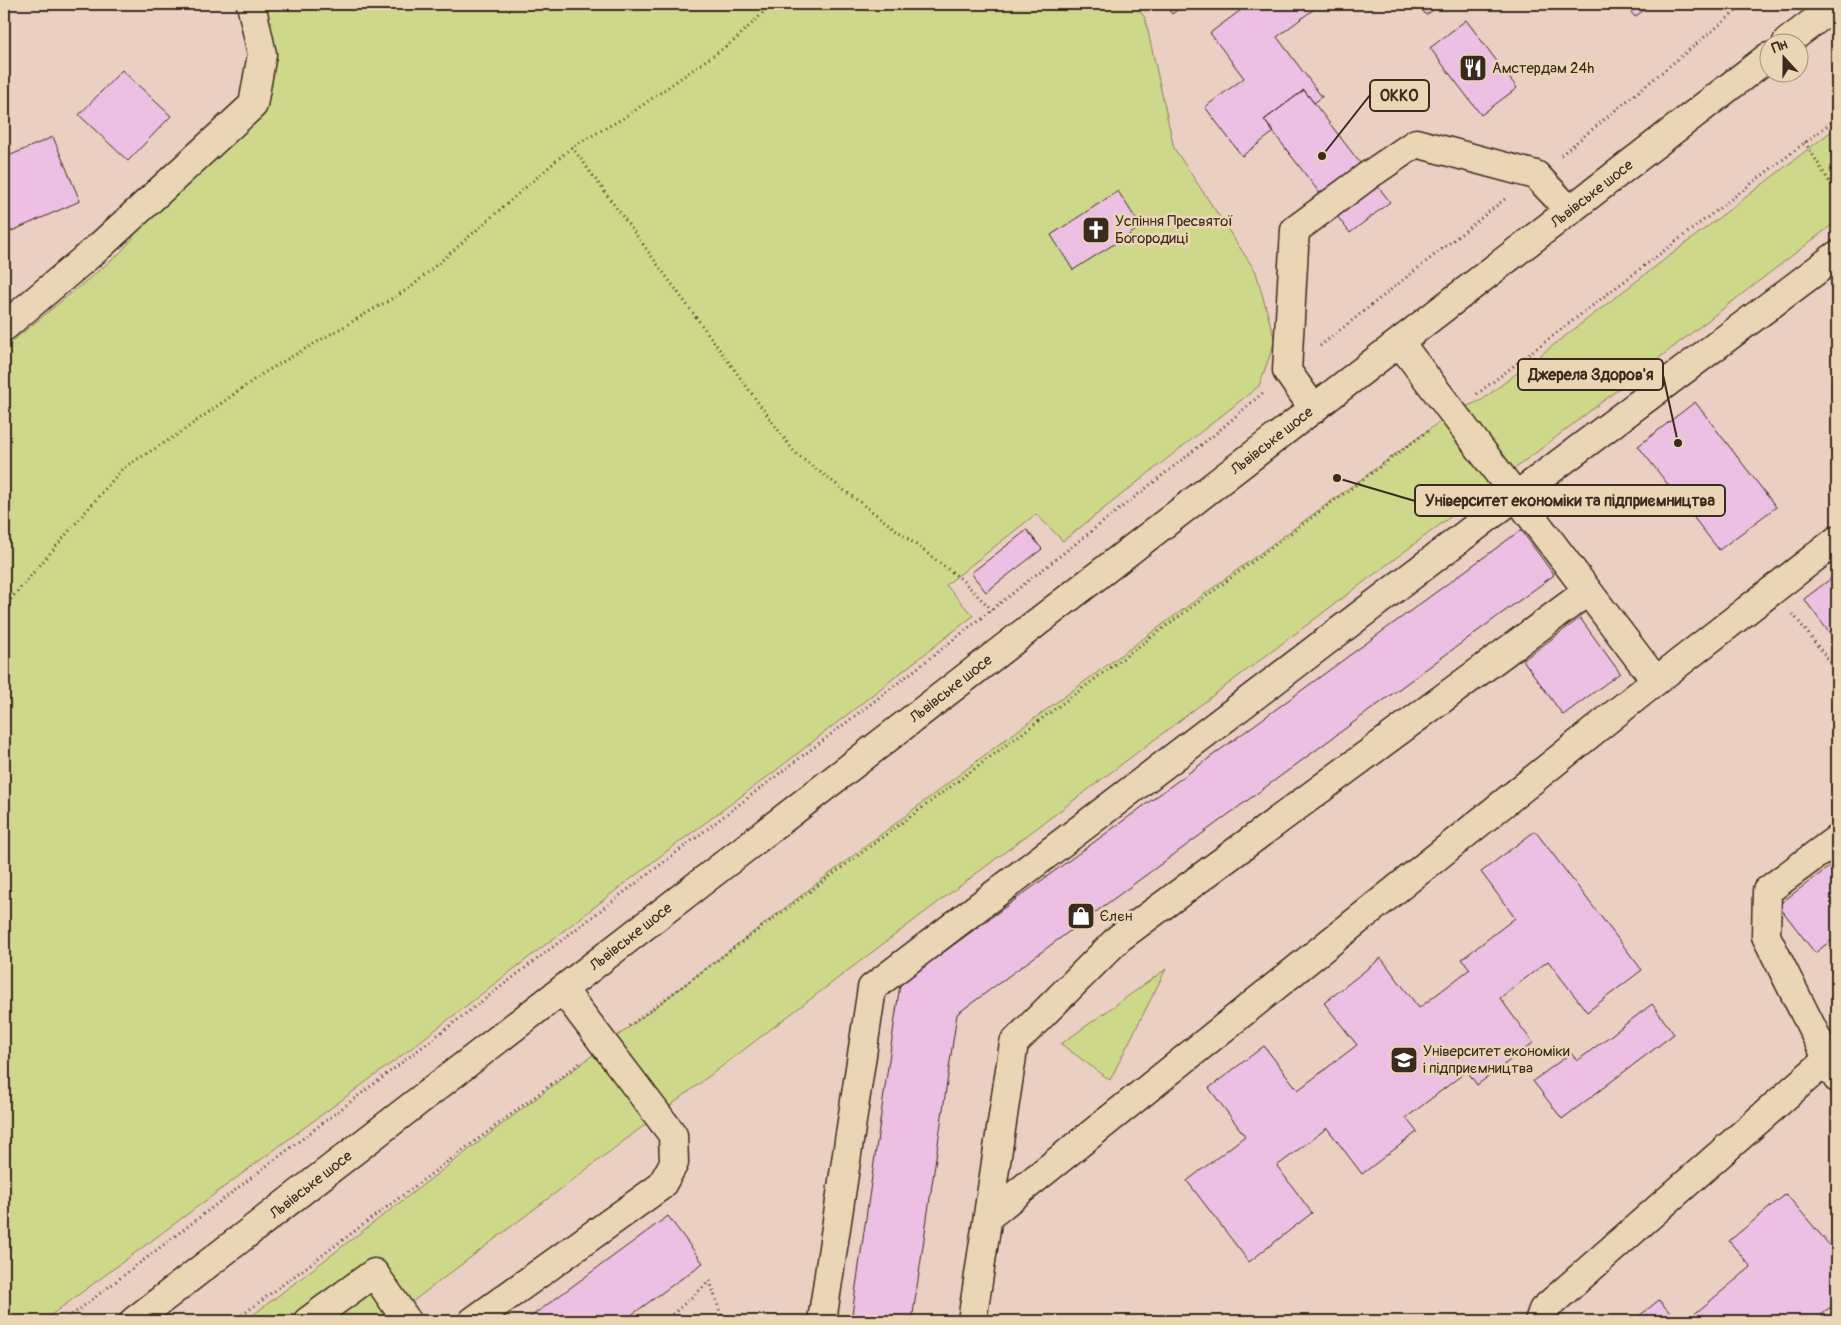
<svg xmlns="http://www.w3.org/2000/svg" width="1841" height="1325" font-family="Pangolin,sans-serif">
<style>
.green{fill:#cdd88b;stroke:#848154}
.building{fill:#edbfe3;stroke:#3b2a1e}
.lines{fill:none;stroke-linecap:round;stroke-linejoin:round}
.minor-casing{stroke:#3b2a1e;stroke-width:31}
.major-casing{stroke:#3b2a1e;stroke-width:31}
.path{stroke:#3b2a1e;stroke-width:3;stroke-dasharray:1 4;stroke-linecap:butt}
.minor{stroke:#ead6b5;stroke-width:28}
.major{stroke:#ead6b5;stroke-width:28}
.labels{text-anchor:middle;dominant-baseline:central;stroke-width:5;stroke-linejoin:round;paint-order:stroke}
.poi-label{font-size:15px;fill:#3b2a1e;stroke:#ead6b5;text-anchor:start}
.street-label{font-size:15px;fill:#3b2a1e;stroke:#ead6b5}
.leader{fill:none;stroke:#3b2a1e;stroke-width:2}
.callout-dot{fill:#3b2a1e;stroke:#ead6b5;stroke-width:2}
.callout{fill:#ead6b5;stroke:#3b2a1e;stroke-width:2}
.callout-label{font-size:16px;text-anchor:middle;font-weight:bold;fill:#3b2a1e}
</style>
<rect width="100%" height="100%" fill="#ebcfc3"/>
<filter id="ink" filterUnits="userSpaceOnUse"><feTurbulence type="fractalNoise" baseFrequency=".02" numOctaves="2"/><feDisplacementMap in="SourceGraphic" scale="10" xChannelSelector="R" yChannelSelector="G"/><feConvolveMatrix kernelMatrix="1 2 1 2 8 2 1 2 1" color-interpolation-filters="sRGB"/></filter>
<g filter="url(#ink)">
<!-- green -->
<path class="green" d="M261,4H1135L1145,18L1174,148L1256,272L1275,341L1259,386L1063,541L1036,514L946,585L973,616L774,772L667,851L401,1056L43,1321H4V348L119,254L132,239L139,226L246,126Z
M1837,127V221L1538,451L900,931L387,1321H245L994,748L1453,412L1482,400Z
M1166,969L1110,1080L1061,1044Z"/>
<!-- building -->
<path class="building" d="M1165,4H1185L1172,14Z
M1249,4H1310L1314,9L1277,37L1322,97L1314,103L1304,90L1264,120L1274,132L1242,156L1205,107L1244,78L1210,33Z
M1417,4H1441L1426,15Z
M1625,4H1651L1635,17Z
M1466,20L1517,88L1481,115L1430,48Z
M122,70L171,116L128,161L79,115Z
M1304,90L1390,202L1350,233L1264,120Z
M53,137L80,201L5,234L4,158Z
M1118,191L1141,227L1073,270L1051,235Z
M1695,402L1776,507L1719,550L1638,446Z
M1027,530L1042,549L986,592L971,573Z
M1521,530L1554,575L957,1014L912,1321H851L900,984Z
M1837,574V643L1804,599Z
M1580,618L1620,673L1563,715L1523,660Z
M1535,831L1642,970L1587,1012L1548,961L1500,998L1533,1043L1477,1085L1467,1071L1406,1118L1417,1132L1362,1174L1327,1128L1277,1166L1312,1213L1249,1262L1187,1181L1245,1136L1209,1088L1264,1046L1298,1090L1357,1045L1324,1003L1381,958L1419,1008L1470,969L1462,959L1515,918L1481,872Z
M1837,861V936L1815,953L1778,905Z
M1652,1004L1674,1034L1562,1119L1533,1081L1571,1053L1577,1061Z
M1786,1194L1837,1254V1302L1814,1321H1686L1751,1267L1729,1241Z
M668,1216L703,1263L623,1321H525Z
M1659,1300L1677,1321H1633Z"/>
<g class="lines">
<defs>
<path id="minor" d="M4,327L101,245L253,105L262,54L251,4
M1400,343L1656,681
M1314,409L1287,371L1295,230L1369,175L1416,143L1536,175L1570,211
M1837,839L1767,891L1766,936L1837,1078
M989,1216L1656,681L1837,540
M308,1321L374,1273L407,1321
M473,1321L661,1186L674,1163L673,1135L563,990
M822,1321L872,988L1516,496L1837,255
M972,1321L1014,1043L1119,938L1588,591
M1539,1321L1543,1310L1837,1051"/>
<path id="major" d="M1787,42L1837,4
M134,1321L1768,57"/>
</defs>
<!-- minor casing -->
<use href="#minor" class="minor-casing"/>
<!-- major casing -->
<use href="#major" class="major-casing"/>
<!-- path -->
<path class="path" d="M1805,142L1837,194
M572,147L795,453L961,579L992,610
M1561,155L1745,4
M1320,346L1505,199
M1477,394L1837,118
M4,607L123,468L177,435L262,374L410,288L572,147L627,116L735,40L772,4
M1793,614L1837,671
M629,1026L1428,431
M64,1321L911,673L1215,434L1265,391
M234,1321L580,1063
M665,1321L710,1281L721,1315L720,1321"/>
<!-- minor -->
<use href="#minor" class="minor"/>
<!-- major -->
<use href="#major" class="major"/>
</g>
</g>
<!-- icons -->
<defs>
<symbol id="restaurant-square" viewBox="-11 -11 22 22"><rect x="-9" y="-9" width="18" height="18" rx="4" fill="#3b2a1e" stroke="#ead6b5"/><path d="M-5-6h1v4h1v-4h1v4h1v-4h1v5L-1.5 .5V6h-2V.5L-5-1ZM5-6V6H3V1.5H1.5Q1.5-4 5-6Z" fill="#fff"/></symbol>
<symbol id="church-square" viewBox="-11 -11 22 22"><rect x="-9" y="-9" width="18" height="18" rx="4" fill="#3b2a1e" stroke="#ead6b5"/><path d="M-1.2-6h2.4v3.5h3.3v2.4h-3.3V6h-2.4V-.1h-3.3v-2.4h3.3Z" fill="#fff"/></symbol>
<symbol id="shop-square" viewBox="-11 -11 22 22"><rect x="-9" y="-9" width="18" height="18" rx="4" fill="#3b2a1e" stroke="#ead6b5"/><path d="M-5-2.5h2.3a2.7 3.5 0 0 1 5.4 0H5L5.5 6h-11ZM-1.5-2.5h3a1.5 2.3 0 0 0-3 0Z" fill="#fff"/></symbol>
<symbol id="university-square" viewBox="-11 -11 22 22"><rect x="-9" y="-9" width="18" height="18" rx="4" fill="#3b2a1e" stroke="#ead6b5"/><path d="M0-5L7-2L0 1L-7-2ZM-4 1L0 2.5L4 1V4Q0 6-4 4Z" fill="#fff"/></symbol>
</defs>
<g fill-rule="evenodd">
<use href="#restaurant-square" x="1457" y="52" width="32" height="32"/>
<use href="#church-square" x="1080" y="214" width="32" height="32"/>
<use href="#shop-square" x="1065" y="900" width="32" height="32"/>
<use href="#university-square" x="1388" y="1044" width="32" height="32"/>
</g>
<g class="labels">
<!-- poi labels -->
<g class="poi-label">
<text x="1492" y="68">Амстердам 24h</text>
<text x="1115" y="221">Успіння Пресвятої<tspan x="1115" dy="17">Богородиці</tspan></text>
<text x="1100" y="916">Єлєн</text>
<text x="1423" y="1051">Університет економіки<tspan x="1423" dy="17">і підприємництва</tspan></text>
</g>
<!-- street labels -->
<g class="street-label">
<text transform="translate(1592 194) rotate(-38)">Львівське шосе</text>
<text transform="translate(1272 441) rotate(-38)">Львівське шосе</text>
<text transform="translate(951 689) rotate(-38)">Львівське шосе</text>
<text transform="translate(631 937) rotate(-38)">Львівське шосе</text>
<text transform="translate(311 1185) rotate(-38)">Львівське шосе</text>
</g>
</g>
<!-- callouts -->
<path class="leader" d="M1322 156L1370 95M1678 443L1663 375M1337 478L1415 501"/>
<g class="callout-dot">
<circle cx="1322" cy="156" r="5"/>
<circle cx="1678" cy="443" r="5"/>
<circle cx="1337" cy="478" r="5"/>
</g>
<g class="callout">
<rect x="1370" y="80" width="59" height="31" rx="5"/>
<rect x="1518" y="359" width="145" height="31" rx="5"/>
<rect x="1415" y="485" width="310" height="31" rx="5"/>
</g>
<g class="callout-label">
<text x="1399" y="101">ОККО</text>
<text x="1591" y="380">Джерела Здоров'я</text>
<text x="1570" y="506">Університет економіки та підприємництва</text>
</g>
<!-- margin -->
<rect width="1841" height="1325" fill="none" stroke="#ead6b5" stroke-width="20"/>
<rect x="10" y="10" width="1821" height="1305" fill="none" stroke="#3b2a1e" stroke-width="2" filter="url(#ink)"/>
<!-- north arrow -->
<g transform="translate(1784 58) rotate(339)"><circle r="24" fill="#ead6b5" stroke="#a49179"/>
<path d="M0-4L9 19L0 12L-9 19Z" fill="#3b2a1e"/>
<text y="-8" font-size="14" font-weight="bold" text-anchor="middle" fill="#3b2a1e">Пн</text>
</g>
</svg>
